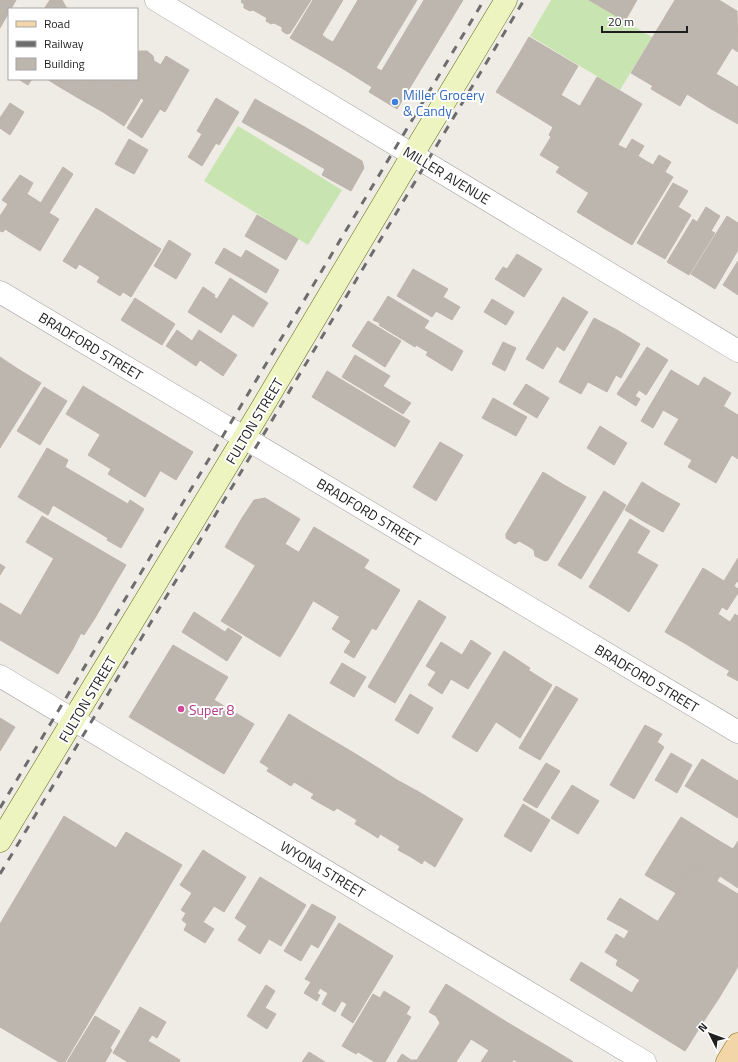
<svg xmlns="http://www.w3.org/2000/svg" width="738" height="1062" font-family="'Titillium Web',sans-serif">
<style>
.grass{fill:#c8e4b1}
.building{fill:#bcb6af;stroke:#bfb4aa}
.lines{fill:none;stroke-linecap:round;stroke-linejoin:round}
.street-casing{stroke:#a3a3a3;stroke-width:23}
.secondary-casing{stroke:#5e6c0f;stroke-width:23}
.primary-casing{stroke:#8c680e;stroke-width:23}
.street{stroke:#fff;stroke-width:22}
.secondary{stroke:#eef4bf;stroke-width:22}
.primary{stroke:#f3d6a7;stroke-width:22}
.rail{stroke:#6d6d6d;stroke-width:3;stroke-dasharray:8 8;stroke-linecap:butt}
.shop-dot{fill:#3f7fe0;stroke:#fff;stroke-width:1.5}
.hotel-dot{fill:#d1479c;stroke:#fff;stroke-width:1.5}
.labels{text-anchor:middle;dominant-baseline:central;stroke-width:4;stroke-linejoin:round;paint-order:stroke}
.shop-label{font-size:14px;fill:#366cbe;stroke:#fff;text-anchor:start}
.street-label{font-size:14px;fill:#1f1f1f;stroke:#fff}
.hotel-label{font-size:14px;fill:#b23c85;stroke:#fff;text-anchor:start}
</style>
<rect width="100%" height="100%" fill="#efece6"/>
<!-- grass -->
<path class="grass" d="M551,0H589L652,37L620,90L530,36Z
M238,126L342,190L308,245L204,181Z"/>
<!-- building -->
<path class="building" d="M0,0H16L11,9H9V12L0,28Z
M50,0H62L66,7L69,9H44Z
M242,0H278L267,18L253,10L250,11L244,8V4L241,2Z
M278,0H311L290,33L287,34L282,31V27L274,23L271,24L266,21L267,18Z
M313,0H343L322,35L327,39L318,54L290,38Z
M358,0H387L345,70L318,54L327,39L333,42Z
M387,0H417L376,68L382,71L372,87L345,70Z
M424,0H463L397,109L369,92Z
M589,0H637L625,21Z
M675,0H705L653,86L631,73Z
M705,0H719L737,11L680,106L651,89Z
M737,11L738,52L732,48L716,74L730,82L713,110L687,94Z
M529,37L578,66L561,95L512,66Z
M139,51H147L153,56L154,61L161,65L124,126L103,112L123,79H137V55Z
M166,56L189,70L165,112L160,109L142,138L127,128L144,100L141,98Z
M512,66L625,133L589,193L556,172L560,167L540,155L551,137L549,135L553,127L496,92Z
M597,77L642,104L625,133L580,106Z
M18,79H32L28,85Z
M47,79H62L58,86Z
M62,79H92L80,99L58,86Z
M92,79H123L103,112L80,99Z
M730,82L738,87V124L713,110Z
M216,98L239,112L219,145L216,143L202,166L188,157L202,134L197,131Z
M255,99L303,126L290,149L242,122Z
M10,103L24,112L10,135L0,128V118Z
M303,126L362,161L364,168L351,191L322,175L325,169L290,149Z
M129,139L148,150L134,174L115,164Z
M632,139L644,146L638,156L646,161L605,229L577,212L618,145L626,149Z
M659,155L671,162L665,172L673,177L632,245L605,229L646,161L653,165Z
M63,167L73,174L49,213L59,219L40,251L19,238Z
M20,175L33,183L27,194L41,203L19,238L5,229L3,232L0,231V216L8,204L2,200Z
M673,183L688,191L678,207L691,215L665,259L637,243Z
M706,207L720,216L711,231L715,233L689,275L667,262L693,219L697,222Z
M96,208L118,222L89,270L79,264L76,269L63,261Z
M257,215L298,239L286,260L245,236Z
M727,216L738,223V250L715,289L691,274Z
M118,222L140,236L107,288L97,282L100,277L89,270Z
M140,236L161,249L131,297L123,292L120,296L107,288Z
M169,240L191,254L176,279L154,266Z
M224,248L241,258L246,250L279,270L266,293L215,263Z
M517,254L542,269L524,297L495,279L503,267L507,269Z
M738,261V295L723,285Z
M413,269L448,289L443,297L460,307L452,320L436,311L432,317L397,296Z
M230,278L268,303L253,327L233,314L221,333L188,312L203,287L215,295L214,297L217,299Z
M388,296L429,321L424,328L463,351L452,371L426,355L428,352L416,345L415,347L379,325L380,323L373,320Z
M563,297L588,312L564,351L557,346L543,369L526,359Z
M135,298L175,324L162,345L121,320Z
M492,299L514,312L506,325L484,312Z
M594,318L617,330L581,394L559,382Z
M368,321L401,341L385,367L352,346Z
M177,330L192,341L199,330L237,355L223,376L200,360L196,366L166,346Z
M617,330L640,344L621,378L616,375L607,392L588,382Z
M503,342L516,348L505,371L492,364Z
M647,347L668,360L646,395L639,390L635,396L640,399L636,406L617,394Z
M355,355L390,376L383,386L411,403L403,414L342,377Z
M0,357L18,369L0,398Z
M18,369L41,383L0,448V398Z
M671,370L698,386L679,419L663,410L653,428L641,421Z
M327,371L410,421L395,447L312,397Z
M704,377L731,393L692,460L664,444Z
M526,384L549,398L537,418L513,404Z
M83,386L193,452L176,480L66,414Z
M44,387L67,401L40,445L17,431Z
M493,398L527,417L516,436L482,418Z
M723,406L738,415V444L716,483L688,467Z
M600,426L627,443L614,465L587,448Z
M100,435L160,471L145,497L108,474L111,469L88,455Z
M440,442L463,455L436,501L413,487Z
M738,444V459L732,455Z
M47,448L68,460L65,467L128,504L130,500L144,509L121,548L107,540L108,538L53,505L48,515L18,497Z
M543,472L564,485L528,546L519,541L515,544L506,538V534Z
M642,482L660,493L643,521L625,510Z
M564,485L586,497L548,560L545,561L535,556L534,550L528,546Z
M604,491L626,505L581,579L558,565Z
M660,493L680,504L663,532L643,521Z
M265,498L300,519L285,544L242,518L254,500Z
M42,516L126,565L110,592L26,542Z
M242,518L353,585L339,608L343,611L340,617L225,547Z
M630,519L650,531L609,599L589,587Z
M314,527L369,560L353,585L299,552Z
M637,553L658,565L629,612L609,599Z
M54,558L110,592L95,618L39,584Z
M738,558V582L727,576Z
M0,564L5,567L0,575Z
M255,566L313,601L297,629L238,594Z
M364,568L382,579L346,638L332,629L343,611L339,608Z
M703,568L724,581L686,644L665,632Z
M727,576L737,581L734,586L738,589V593L727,610L722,607L718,614L730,622L708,658L686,644Z
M382,579L400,590L376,630L372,628L354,658L344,652L351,641L346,638Z
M39,584L95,618L84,635L81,633L74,647L21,615Z
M238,594L297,629L280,657L221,621Z
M419,600L446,617L395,703L368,687Z
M0,603L74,647L58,674L0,640Z
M194,612L225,632L228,628L242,637L227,661L182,632Z
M735,614L738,616V657L730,671L708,658Z
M471,640L491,653L468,689L451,679L442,694L428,685L436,672L426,666L441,642L462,655Z
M173,645L228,677L214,700L254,724L224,774L129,717Z
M504,651L530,668L477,752L452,737Z
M738,657V681L727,675Z
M342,663L366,677L354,697L330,683Z
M528,670L552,685L520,738L496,722Z
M556,686L578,699L540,760L519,748Z
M410,694L433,708L418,734L395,720Z
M289,714L310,727L280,779L267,771L269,768L260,762Z
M0,718L15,727L0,751Z
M645,725L662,734L657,742L664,747L634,799L610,785Z
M310,727L332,740L304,788L294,782L291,786L280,779Z
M332,740L354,753L323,805L311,798L314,794L304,788Z
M354,753L375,766L347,814L337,808L334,811L323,805Z
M671,753L692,765L677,793L655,780Z
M702,759L738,781V818L685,786Z
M546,763L560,771L537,808L523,800Z
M375,766L397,780L367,831L355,824L357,820L347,814Z
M397,780L419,792L390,840L380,834L378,838L367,831Z
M572,785L599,801L578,834L551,818Z
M419,792L442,806L411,857L398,850L400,846L390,840Z
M523,804L550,820L531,852L504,836Z
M442,806L463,819L435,867L424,860L422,864L411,857Z
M64,816L116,848L126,832L182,865L65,1062H59L0,1027V924Z
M681,817L716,839L698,870L692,866L686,877L655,858Z
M716,839L738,852V888L720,876L717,881L698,870Z
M738,841V852L733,849Z
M203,850L225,864L192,917L181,910L192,893L180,885Z
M655,858L686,877L676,893L645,875Z
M225,864L246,877L224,912L214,906L203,922L214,929L205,943L184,930L187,924L182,920L186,913L192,917Z
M692,866L738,894V932L676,893Z
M260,877L283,891L249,947L238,940L247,926L235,918Z
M283,891L306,905L281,946L269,939L260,954L249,947Z
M676,893L738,932V966L736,970L658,921Z
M620,898L736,970L719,998L624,939L629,931L607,919Z
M312,904L336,917L318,948L311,944L301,961L284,951Z
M339,923L357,934L323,990L320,988L317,994L320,995L317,1001L304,993L311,982L305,979Z
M357,934L375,945L335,1012L322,1004L328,993L323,990Z
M616,934L719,998L702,1024L637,984L640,980L616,965L618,960L605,952Z
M375,945L393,956L353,1023L341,1015L347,1004L342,1001Z
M581,962L632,993L637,984L702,1024L685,1051L570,980Z
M446,984L505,1021L487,1049L471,1039L456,1062H397L402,1054L411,1060H417L440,1023L436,1016L429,1012Z
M266,985L275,991L265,1008L276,1014L267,1029L247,1016Z
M384,991L410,1007L406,1014L411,1017L385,1062H375L358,1052L356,1054L342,1046L373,994L380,998Z
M140,1007L166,1022L157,1038L152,1035L148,1041L153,1044L143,1062H128L113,1053Z
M95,1016L120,1031L110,1048L112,1050L105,1062H67Z
M505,1021L530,1036L512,1062H481L489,1050L487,1049Z
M530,1036L552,1049L545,1062H518L514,1060Z
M153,1044L180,1060L179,1062H143Z
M552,1049L572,1061L573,1062H545Z
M309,1052L325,1062H302Z"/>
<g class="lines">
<defs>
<path id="street" d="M156,0L738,351
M0,292L738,732
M0,676L645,1062"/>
<path id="secondary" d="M0,841L257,416L413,154L506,0"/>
<path id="primary" d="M727,1062L738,1044"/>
</defs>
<!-- street casing -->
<use href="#street" class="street-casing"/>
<!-- secondary casing -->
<use href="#secondary" class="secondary-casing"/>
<!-- primary casing -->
<use href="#primary" class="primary-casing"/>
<!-- street -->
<use href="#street" class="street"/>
<!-- secondary -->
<use href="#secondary" class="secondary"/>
<!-- primary -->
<use href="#primary" class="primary"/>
<!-- rail -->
<path class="rail" d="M0,808L484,0
M0,874L524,0"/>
</g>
<!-- markers -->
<circle class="shop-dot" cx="395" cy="102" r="4"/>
<circle class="hotel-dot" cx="181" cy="709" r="4"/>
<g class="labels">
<!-- shop labels -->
<g class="shop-label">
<text x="403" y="94">Miller Grocery<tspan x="403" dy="16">&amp; Candy</tspan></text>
</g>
<!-- street labels -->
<g class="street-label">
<text transform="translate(447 175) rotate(31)">MILLER AVENUE</text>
<text transform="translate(91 346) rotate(31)">BRADFORD STREET</text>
<text transform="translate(254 421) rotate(-59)">FULTON STREET</text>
<text transform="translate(369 512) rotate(31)">BRADFORD STREET</text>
<text transform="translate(647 678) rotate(31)">BRADFORD STREET</text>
<text transform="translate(87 699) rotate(-59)">FULTON STREET</text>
<text transform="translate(323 869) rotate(31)">WYONA STREET</text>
</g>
<!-- hotel labels -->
<g class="hotel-label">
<text x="189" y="709">Super 8</text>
</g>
</g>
<!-- legend -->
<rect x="8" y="8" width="130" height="72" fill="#ffffff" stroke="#a5a5a5"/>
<rect x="16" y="21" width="20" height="6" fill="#f3d6a7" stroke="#a5a5a5"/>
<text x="44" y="28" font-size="12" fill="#1f1f1f">Road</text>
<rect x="16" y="41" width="20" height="6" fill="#6d6d6d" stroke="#a5a5a5"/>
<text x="44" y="48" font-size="12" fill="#1f1f1f">Railway</text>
<rect x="16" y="58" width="20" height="12" fill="#bcb6af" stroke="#a5a5a5"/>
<text x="44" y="68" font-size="12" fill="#1f1f1f">Building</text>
<!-- north arrow -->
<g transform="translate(710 1034) rotate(312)" stroke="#ffffff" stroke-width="3" paint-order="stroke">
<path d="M0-3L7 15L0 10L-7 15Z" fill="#1f1f1f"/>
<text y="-6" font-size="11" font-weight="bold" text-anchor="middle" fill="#1f1f1f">N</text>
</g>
<!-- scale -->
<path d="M602 26v6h85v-6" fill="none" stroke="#1f1f1f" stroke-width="2"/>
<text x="608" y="26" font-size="12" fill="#1f1f1f" stroke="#ffffff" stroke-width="3" paint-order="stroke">20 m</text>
</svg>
